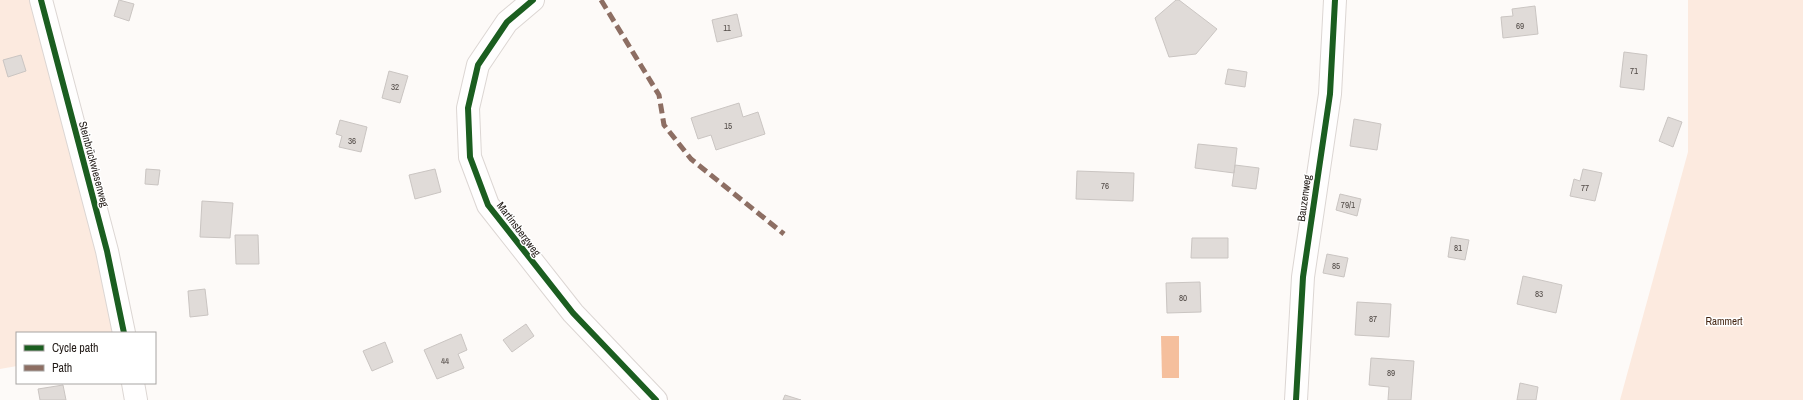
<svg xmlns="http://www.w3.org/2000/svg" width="1803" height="400" font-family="'Archivo Narrow',sans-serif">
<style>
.green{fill:#fceadf}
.water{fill:#f5bf9d}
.building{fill:#e0dbd8;stroke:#cac5c2}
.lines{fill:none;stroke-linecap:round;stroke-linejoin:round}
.street-casing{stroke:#dcd6d3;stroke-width:24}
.street{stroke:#fffefe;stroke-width:22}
.quiet{stroke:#8d6e63;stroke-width:5;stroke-dasharray:10 5;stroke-linecap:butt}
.cycleway-casing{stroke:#fff;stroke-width:8}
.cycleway{stroke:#1b5e20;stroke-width:6}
.labels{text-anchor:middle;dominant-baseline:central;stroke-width:3;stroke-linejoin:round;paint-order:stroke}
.number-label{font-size:9px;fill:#524b47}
.street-label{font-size:11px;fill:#221b17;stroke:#fff}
.park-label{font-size:11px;fill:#452612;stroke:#fff}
</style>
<rect width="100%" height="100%" fill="#fdfaf8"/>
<!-- green -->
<path class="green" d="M0,0H41L124,333H17V366L0,369Z
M1688,0H1803V400H1620L1688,152Z"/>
<!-- water -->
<path class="water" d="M1161,336H1179V378H1162Z"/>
<!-- building -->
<path class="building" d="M119,0L134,4L129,21L114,16Z
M1176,0H1179L1217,29L1196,54L1169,57L1155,18Z
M1535,6L1538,34L1503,38L1501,17L1513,16L1512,9Z
M737,14L742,36L717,42L712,20Z
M1624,52L1647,55L1644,90L1620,87Z
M21,55L26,71L8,77L3,60Z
M1228,69L1247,72L1245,87L1225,84Z
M389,71L408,76L400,103L382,98Z
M739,103L743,117L758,112L765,134L716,150L711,135L698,139L691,118Z
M1668,117L1682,122L1673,147L1659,141Z
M1354,119L1381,124L1377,150L1350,146Z
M340,120L367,127L361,152L339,147L342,136L336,134Z
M1198,144L1237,148L1234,173L1195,168Z
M1235,165L1259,168L1256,189L1232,186Z
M146,169L160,170L158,185L145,184Z
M435,169L441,192L415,199L409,175Z
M1583,169L1602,173L1595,201L1570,196L1574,179L1580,181Z
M1077,171L1134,173L1133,201L1076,199Z
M1340,194L1361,199L1357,216L1336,210Z
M202,201L233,203L230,238L200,237Z
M235,235H258L259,264H236Z
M1451,237L1469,240L1465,260L1448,257Z
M1192,238H1228V258H1191Z
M1327,254L1348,258L1344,277L1323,273Z
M1523,276L1562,285L1556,313L1517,304Z
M1200,282L1201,312L1167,313L1166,283Z
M205,289L208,315L190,317L188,291Z
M1357,302L1391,304L1389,337L1355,335Z
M526,324L534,336L512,352L503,340Z
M461,334L467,350L458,354L464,368L437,379L424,350Z
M385,342L393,362L372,371L363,351Z
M1371,358L1414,361L1411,400H1388L1389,387L1369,385Z
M1520,383L1538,387L1536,400H1517Z
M63,385L66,400H40L38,389Z
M785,395L801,400H783Z"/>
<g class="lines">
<defs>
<path id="street" d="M41,0L107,251L124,333
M533,0L507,22L478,65L468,108L470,157L488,205L573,313L656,400
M133,383L136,400
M1296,400L1303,277L1330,94L1335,0"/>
</defs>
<!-- street casing -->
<use href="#street" class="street-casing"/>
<!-- street -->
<use href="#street" class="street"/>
<!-- quiet -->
<path class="quiet" d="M601,0L659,95L664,125L691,159L784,234"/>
<defs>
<path id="cycleway" d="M41,0L107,251L124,333
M533,0L507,22L478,65L468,108L470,157L488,205L573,313L656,400
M1296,400L1303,277L1330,94L1335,0"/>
</defs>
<!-- cycleway casing -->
<use href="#cycleway" class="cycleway-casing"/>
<!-- cycleway -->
<use href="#cycleway" class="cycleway"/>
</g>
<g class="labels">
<!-- number labels -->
<g class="number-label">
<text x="1520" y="26">69</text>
<text x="727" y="28">11</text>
<text x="1634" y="71">71</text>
<text x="395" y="87">32</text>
<text x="728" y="126">15</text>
<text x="352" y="141">36</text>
<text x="1105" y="186">76</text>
<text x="1585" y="188">77</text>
<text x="1348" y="205">79/1</text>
<text x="1458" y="248">81</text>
<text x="1336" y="266">85</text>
<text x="1539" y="294">83</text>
<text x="1183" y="298">80</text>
<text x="1373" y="319">87</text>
<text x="445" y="361">44</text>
<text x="1391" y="373">89</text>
</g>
<!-- street labels -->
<g class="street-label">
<text transform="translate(94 164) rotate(75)">Steinbrückwiesenweg</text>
<text transform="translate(1304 198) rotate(-82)">Bauzenweg</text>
<text transform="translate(519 229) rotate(53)">Martinsbergweg</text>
</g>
<!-- park labels -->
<g class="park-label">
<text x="1724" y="321">Rammert</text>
</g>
</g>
<!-- legend -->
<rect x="16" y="332" width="140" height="52" fill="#ffffff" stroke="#a7a4a2"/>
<rect x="24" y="345" width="20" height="6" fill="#1b5e20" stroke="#a7a4a2"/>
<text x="52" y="352" font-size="12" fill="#221b17">Cycle path</text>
<rect x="24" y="365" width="20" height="6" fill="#8d6e63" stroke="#a7a4a2"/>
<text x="52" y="372" font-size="12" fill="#221b17">Path</text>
</svg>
